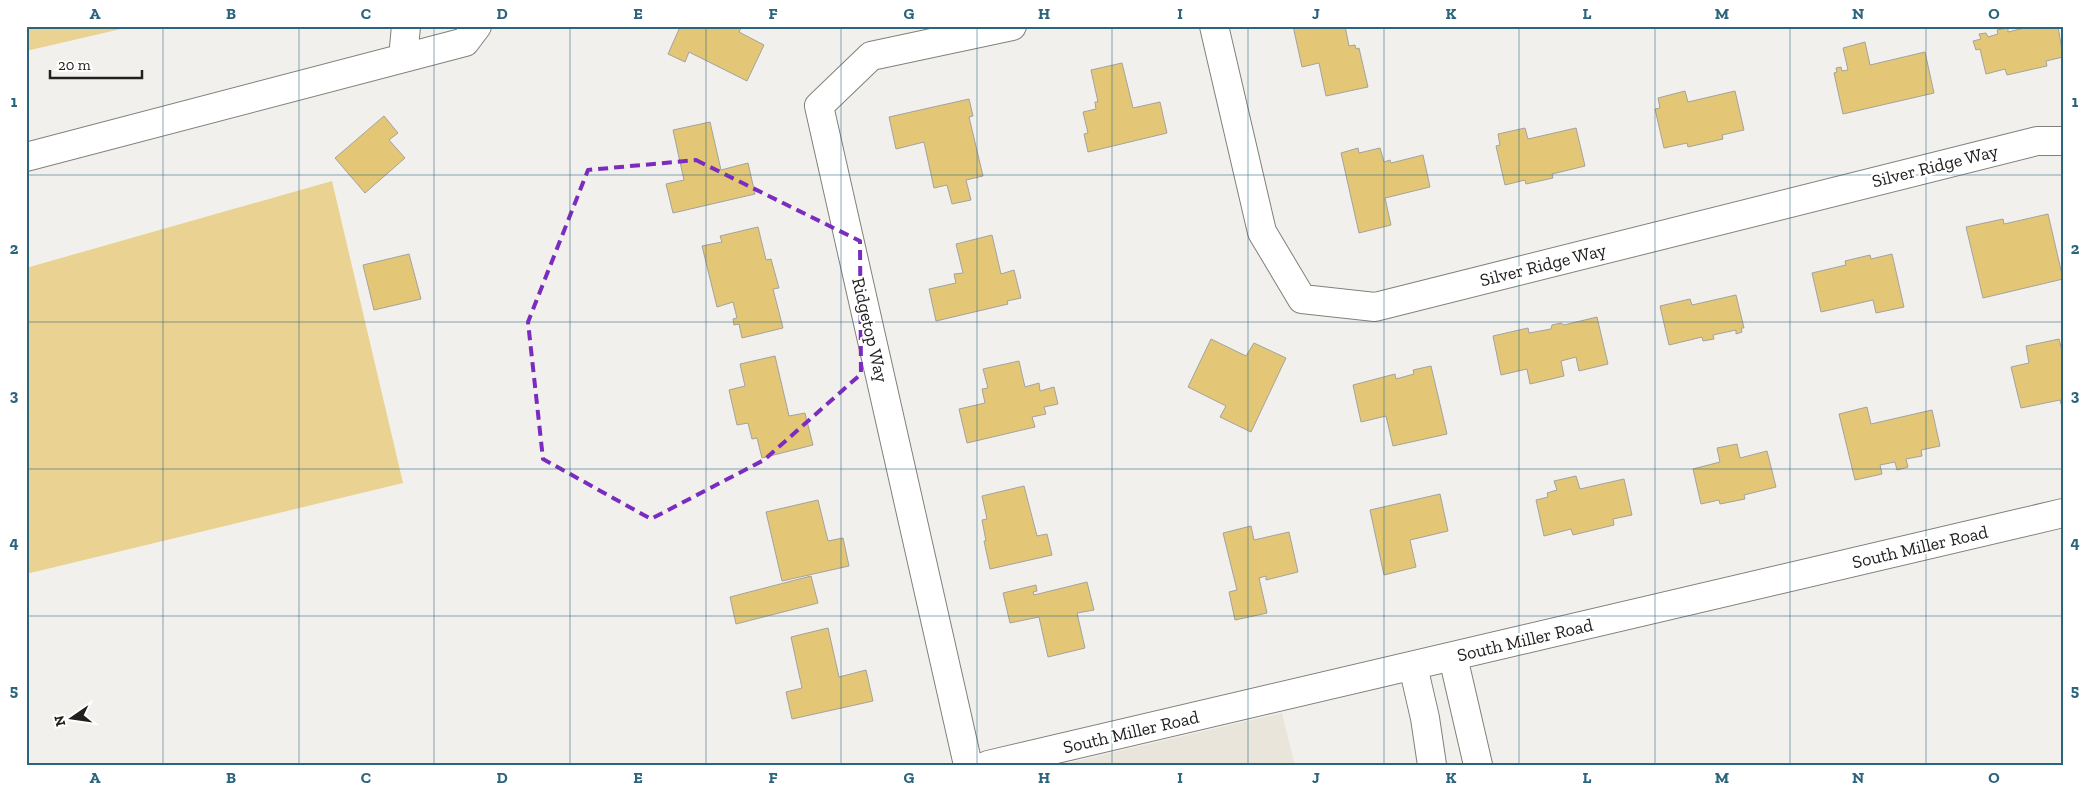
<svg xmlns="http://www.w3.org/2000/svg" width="2089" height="791" font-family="'Zilla Slab',serif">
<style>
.built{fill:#e9e5da}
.green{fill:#e9d292}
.building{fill:#e3c777;stroke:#a4a29e}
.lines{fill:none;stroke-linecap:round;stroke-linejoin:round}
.minor-casing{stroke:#81807c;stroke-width:30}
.minor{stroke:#fff;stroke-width:28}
.marked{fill:none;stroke:#7b2cbf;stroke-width:4;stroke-dasharray:10 6;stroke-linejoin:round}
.grid{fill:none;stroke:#2a647d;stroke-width:1;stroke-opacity:0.55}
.labels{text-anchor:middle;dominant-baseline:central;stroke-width:4.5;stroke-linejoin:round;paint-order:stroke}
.street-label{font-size:18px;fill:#21201f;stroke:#fff}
.neatline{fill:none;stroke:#2a647d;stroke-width:2}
.grid-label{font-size:16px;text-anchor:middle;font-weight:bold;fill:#2a647d}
</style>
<rect width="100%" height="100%" fill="#f2f0ec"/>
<!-- built -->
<path class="built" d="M1282,713L1295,765H1059Z"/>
<!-- green -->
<path class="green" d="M26,26H134L26,51Z
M332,181L403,483L26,574V268Z"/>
<!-- building -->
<path class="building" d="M685,26H742L739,32L764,45L747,81L689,52L685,62L668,54L680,27L684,29Z
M1293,26H1345L1349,46L1355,45L1356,49L1359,48L1368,87L1326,96L1319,63L1302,67Z
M2032,26H2058L2063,57L2046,61L2047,66L2029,70L2007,75L2005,69L1986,74L1980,49L1976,50L1973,41L1981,39L1979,34L1986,33L1988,37L1998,34L1997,30L2008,28V32Z
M1865,42L1870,65L1925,52L1934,93L1843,114L1834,73L1837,72L1836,68L1841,67L1842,71L1848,70L1843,48Z
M1122,63L1133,108L1160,102L1167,133L1088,152L1084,134L1088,133L1083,112L1096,109L1095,102H1098L1091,70Z
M1685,91L1688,102L1735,91L1744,130L1722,135L1723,139L1688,147L1687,143L1664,148L1655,109L1660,108L1658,98Z
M969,99L973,116L969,117L983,176L966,180L971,200L952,204L947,185L934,188L924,142L896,149L889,117Z
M384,116L398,133L389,140L405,158L365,193L335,158Z
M710,122L721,170L748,163L755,194L673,213L666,184L684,180L673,130Z
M1525,128L1528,139L1576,128L1585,166L1552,174L1553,178L1526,184L1525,180L1505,185L1496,146L1500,145L1498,134Z
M1358,148L1359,153L1380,148L1384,162L1390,160L1391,163L1423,155L1430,187L1385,198L1391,225L1359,233L1341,153Z
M2048,214L2063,279L1983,298L1966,227L2003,219L2004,224Z
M758,227L766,260L771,259L779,288L773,289L783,328L742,338L739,324L734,325L733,319L737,318L733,302L717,307L702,246L722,242L720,236Z
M992,235L1001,274L1014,270L1021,298L1007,301L1008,304L936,321L929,289L956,283L954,274L963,273L956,244Z
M409,254L421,299L374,310L363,265Z
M1892,254L1904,307L1876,313L1873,300L1821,312L1812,273L1846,265L1845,261L1870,255L1871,259Z
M1736,295L1744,328H1741L1742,332L1736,334V330L1713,335L1714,339L1703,341L1702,337L1669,345L1660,306L1690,299L1692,305Z
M1597,317L1608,364L1579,371L1576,357L1561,361L1564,376L1530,384L1527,369L1501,375L1493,336L1528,328L1529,333L1551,329L1552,325L1561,323L1564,325Z
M1211,339L1246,356L1254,343L1286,358L1251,432L1220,417L1226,406L1188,387Z
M2059,339L2063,355V411L2060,400L2021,408L2011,367L2029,363L2026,346Z
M775,356L789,416L805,413L813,445L762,458L757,438L752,439L748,423L737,425L729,390L745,386L740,364Z
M1019,361L1025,387L1039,383L1040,391L1054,387L1058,404L1044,407L1046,414L1032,417L1035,427L967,443L959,409L985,403L982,389L988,388L983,369Z
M1431,366L1447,434L1393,446L1386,416L1361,422L1353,385L1395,374L1396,379L1414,374L1413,370Z
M1867,407L1871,424L1932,410L1940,446L1921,450L1922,456L1906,459L1908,467L1897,470L1895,462L1880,465L1882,474L1855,480L1839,414Z
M1737,444L1740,458L1767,451L1776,487L1744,495L1745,499L1720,504L1719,500L1701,504L1693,469L1720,462L1717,448Z
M1576,476L1580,489L1624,479L1632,515L1613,519L1614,525L1573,535L1571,529L1544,536L1536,500L1548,497L1547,493L1557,490L1554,481Z
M1024,486L1037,536L1047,534L1052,555L990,569L984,541H986L982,520L987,519L982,496Z
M1440,494L1448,531L1410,540L1416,567L1384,575L1370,510Z
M818,500L828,541L843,538L849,566L782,581L766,512Z
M1251,526L1254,540L1289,532L1298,572L1266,580V576L1259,578L1267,613L1235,620L1229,592L1237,590L1223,533Z
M811,576L818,603L736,624L730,597Z
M1087,582L1094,610L1077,613L1085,648L1048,657L1039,617L1010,623L1003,593L1036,585L1037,591L1033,592L1034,595Z
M828,628L839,677L866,670L873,701L792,719L786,692L802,688L791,637Z"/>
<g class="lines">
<defs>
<path id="minor" d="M1214,26L1262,232L1302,299L1375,307L2037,141H2063
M403,58L406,26
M26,157L465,42L477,26
M1453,657L1478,765
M1413,666L1425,718L1432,765
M968,765L819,106L871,56L1012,26
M988,765L2063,513"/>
</defs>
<!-- minor casing -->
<use href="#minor" class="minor-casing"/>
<!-- minor -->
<use href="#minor" class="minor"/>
</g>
<!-- marked area -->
<path class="marked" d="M696,160L860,241L861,374L764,460L651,519L543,459L528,322L588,170Z"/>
<!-- grid -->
<path class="grid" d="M163,26V765M299,26V765M434,26V765M570,26V765M706,26V765M841,26V765M977,26V765M1112,26V765M1248,26V765M1384,26V765M1519,26V765M1655,26V765M1790,26V765M1926,26V765M26,175H2063M26,322H2063M26,469H2063M26,616H2063"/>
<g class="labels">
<!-- street labels -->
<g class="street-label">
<text transform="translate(1935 166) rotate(-14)">Silver Ridge Way</text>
<text transform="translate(1543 265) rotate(-14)">Silver Ridge Way</text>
<text transform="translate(870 330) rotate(77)">Ridgetop Way</text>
<text transform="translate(1920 547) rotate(-13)">South Miller Road</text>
<text transform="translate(1525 640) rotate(-13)">South Miller Road</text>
<text transform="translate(1131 732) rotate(-13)">South Miller Road</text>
</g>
</g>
<!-- border -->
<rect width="2089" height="791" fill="none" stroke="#ffffff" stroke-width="55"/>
<!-- north arrow -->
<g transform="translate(72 718) rotate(257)" stroke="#ffffff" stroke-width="4" paint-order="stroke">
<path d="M0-4L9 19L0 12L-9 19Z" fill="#21201f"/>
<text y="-8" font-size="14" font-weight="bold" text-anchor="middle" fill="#21201f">N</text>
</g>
<!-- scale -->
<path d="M50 70v8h92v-8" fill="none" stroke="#21201f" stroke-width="2.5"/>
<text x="58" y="70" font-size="15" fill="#21201f" stroke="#ffffff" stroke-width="4" paint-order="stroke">20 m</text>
<rect x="28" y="28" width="2034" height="736" class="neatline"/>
<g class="grid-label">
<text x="95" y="19">A</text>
<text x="231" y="19">B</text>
<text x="366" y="19">C</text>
<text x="502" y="19">D</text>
<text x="638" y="19">E</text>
<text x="773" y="19">F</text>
<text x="909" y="19">G</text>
<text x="1044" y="19">H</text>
<text x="1180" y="19">I</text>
<text x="1316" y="19">J</text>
<text x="1451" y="19">K</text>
<text x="1587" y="19">L</text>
<text x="1722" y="19">M</text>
<text x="1858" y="19">N</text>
<text x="1994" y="19">O</text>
<text x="14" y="107">1</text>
<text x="2075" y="107">1</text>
<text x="14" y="254">2</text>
<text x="2075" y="254">2</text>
<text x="14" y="401">3</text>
<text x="2075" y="401">3</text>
<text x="14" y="548">4</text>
<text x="2075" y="548">4</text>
<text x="14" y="696">5</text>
<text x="2075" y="696">5</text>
<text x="95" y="783">A</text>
<text x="231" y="783">B</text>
<text x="366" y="783">C</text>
<text x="502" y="783">D</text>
<text x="638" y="783">E</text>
<text x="773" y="783">F</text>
<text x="909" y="783">G</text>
<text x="1044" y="783">H</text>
<text x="1180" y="783">I</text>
<text x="1316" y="783">J</text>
<text x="1451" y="783">K</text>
<text x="1587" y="783">L</text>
<text x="1722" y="783">M</text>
<text x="1858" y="783">N</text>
<text x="1994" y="783">O</text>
</g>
</svg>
